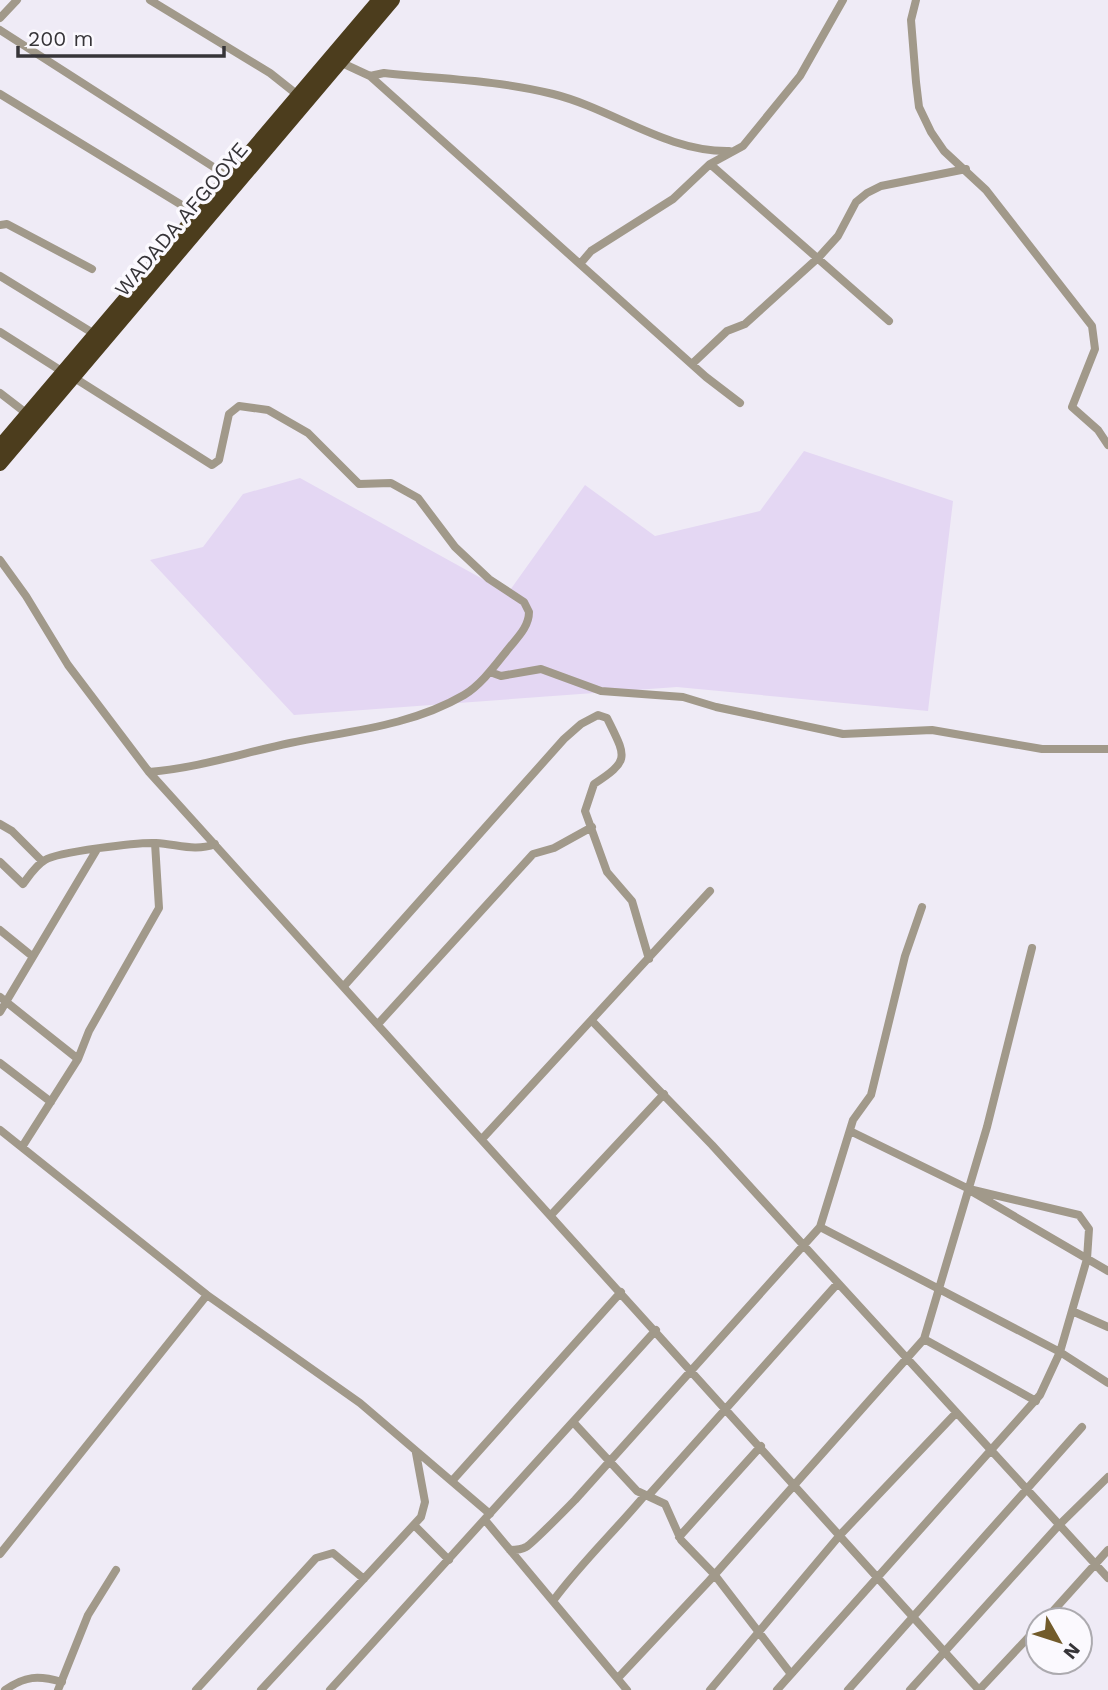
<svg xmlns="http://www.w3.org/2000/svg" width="1108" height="1690" font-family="'Work Sans',sans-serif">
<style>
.green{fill:#e4d7f3}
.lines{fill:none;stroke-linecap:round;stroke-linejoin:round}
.street{stroke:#a1998a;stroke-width:8}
.highway{stroke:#4c3d1d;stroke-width:14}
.labels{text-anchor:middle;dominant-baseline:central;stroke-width:7;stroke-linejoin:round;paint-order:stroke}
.street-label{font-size:21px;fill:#363438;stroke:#fbf9fe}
</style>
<rect width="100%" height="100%" fill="#efebf6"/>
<!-- green -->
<path class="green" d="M804,451L953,501L928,711L677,687L294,715L150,560L203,547L243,494L300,478L508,593L585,485L655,536L760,511Z"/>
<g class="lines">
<!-- street -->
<path class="street" d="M150,0L270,73L299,96
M916,0L911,20L916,82L919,107L931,132L944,151L986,190L1092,326L1095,349L1072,407L1098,430L1108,445
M0,18L17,0
M0,30L229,177
M342,63L370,76L706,377L740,403
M370,76L384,73C440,79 498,80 553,94C613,109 666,152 729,151
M0,94L198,215
M710,164L889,321
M0,225L7,224L92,269
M580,264L591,251L673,199L710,164L743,146L800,76L843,0
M0,276L96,335
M0,332L63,372
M692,364L727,331L745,324L819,257L838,236L856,202L867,193L881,186L966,169
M73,377L212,465L219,460L229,414L239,406L268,410L308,433L359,484L391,483L418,498L455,547L489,579L524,602L529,612C529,627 517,638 509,648C496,664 482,684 464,695C411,726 349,731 290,743C243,753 198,768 149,772
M0,393L26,413
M0,560L26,596L68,665L149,772L979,1690
M490,672L501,676L541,669L601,691L683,697L716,707L843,734L932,730L1042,749H1108
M0,824L12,831L42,861
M0,862L23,884C29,876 36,865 45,860C57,852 139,842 156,843C177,844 195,852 215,844
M0,930L32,956
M344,986L564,739L581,724L598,715L607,718C626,757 631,760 594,784L585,811L607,872L632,901L649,959
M0,997L78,1059
M0,1012L96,851
M593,1022L712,1145L838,1283
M378,1024L533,854L554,848L592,827
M0,1063L51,1102
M0,1130L207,1295L360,1403L490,1514
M482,1139L710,891
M22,1147L78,1059L89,1031L159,908L155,843
M971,1191L1108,1271
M551,1215L664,1094
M820,1227L1060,1352L1108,1383
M1072,1311L1108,1327
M924,1339L1036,1401
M574,1423L637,1491L665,1504L681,1540L714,1574L791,1674
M452,1481L621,1292
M648,1496L838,1283L1108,1578
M485,1520L627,1690
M414,1525L449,1560
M679,1537L761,1446
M510,1550C516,1550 521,1550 526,1547C532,1544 567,1508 575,1500L820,1227L853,1120L871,1095L905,956L922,907
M0,1554L207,1295
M553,1601C580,1564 615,1531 645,1495
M1045,1620L1108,1550
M618,1678L709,1581L924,1339L987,1127L1032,948
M5,1690C25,1676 38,1675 62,1682
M58,1690L88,1615L116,1570
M196,1690L316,1558L333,1553L364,1579
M261,1690L421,1517L425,1502L416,1453
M330,1690L656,1330
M710,1690L840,1535L956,1413
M777,1690L1040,1395L1060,1352L1087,1259L1089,1229L1079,1215L969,1189L850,1131
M848,1690L1082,1427
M910,1690L1059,1525L1108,1477
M979,1690L1038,1627"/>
<!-- highway -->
<path class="highway" d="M0,446L379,0
M0,464L393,0"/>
</g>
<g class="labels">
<!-- street labels -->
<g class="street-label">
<text transform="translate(181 219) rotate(-50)">WADADA AFGOOYE</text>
</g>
</g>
<!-- north arrow -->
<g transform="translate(1059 1641) rotate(129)"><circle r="33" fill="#fbf9fe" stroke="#acaaaf" stroke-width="2"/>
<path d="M0-5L12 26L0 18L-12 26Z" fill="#725b2b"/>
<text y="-10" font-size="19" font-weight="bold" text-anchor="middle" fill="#363438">N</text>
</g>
<!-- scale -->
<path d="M18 46v10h206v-10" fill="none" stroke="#363438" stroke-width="3.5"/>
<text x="28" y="46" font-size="21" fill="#363438" stroke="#fbf9fe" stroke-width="5" paint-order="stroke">200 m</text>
</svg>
